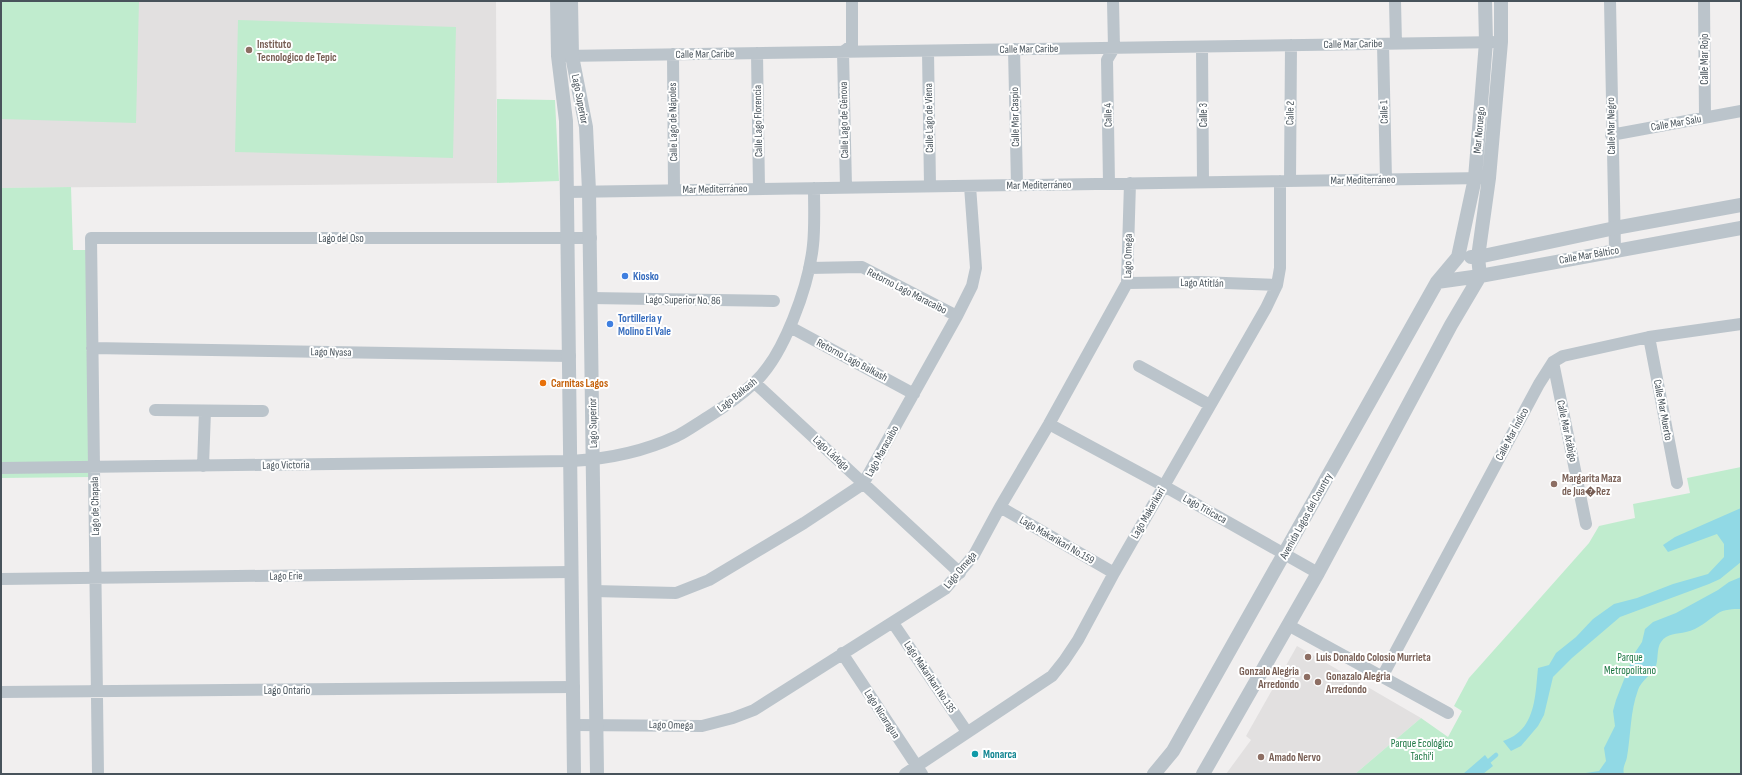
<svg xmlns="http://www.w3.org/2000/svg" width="1742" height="775" font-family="'Sofia Sans Condensed',sans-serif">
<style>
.education{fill:#e2e0e0}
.green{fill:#c0ecce}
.water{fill:#91d9e5}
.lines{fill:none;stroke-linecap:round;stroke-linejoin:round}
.stream{stroke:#91d9e5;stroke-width:4.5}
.minor{stroke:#bbc4cb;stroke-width:12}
.tertiary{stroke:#bbc4cb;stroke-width:14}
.education-dot{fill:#8d6e63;stroke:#fff;stroke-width:1.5}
.shop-dot{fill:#3f7fe0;stroke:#fff;stroke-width:1.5}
.food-dot{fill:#e8710a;stroke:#fff;stroke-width:1.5}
.culture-dot{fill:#0f9aa8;stroke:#fff;stroke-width:1.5}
.labels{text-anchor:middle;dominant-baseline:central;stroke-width:4;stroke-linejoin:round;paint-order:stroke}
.education-label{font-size:11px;font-weight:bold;fill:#785e54;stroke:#fff;text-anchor:start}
.street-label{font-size:11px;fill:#48535b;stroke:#fff}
.shop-label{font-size:11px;font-weight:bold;fill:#366cbe;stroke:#fff;text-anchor:start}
.food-label{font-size:11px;font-weight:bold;fill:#c56008;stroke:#fff;text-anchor:start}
.park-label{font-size:11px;fill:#1e7744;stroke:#fff}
.culture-label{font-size:11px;font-weight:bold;fill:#0d838f;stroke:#fff;text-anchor:start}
</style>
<rect width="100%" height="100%" fill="#f1efef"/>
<!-- education -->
<path class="education" d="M1,1H496L497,183L1,188Z
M1297,646L1421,718L1355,774H1226L1251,740L1246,736Z"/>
<!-- green -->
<path class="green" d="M1,1H139L136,123L1,119Z
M238,20L456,27L453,158L235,152Z
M497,99L555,100L559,181L497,183Z
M71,187L73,250H88L91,477L1,478V188Z
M1741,467V774H1355L1421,718L1448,737L1462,711L1454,706L1469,678L1589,543L1599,526L1635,518L1633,504L1690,493L1687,478Z"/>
<!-- water -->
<path class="water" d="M1741,508V562L1720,579L1709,584L1620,617L1572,658L1553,677L1544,715L1538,726L1521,746L1511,751L1503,741C1536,730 1535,697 1538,668L1549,665L1556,653L1576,637L1593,619L1614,604L1637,598L1673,584L1708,574L1724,557V544L1717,534L1668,552L1663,545L1675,537Z
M1741,577V609C1733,609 1724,609 1717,614C1707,621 1699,629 1686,632C1677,634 1667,633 1661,642C1656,649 1659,661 1655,668C1650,676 1641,681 1638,690C1630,712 1631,734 1627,757C1626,763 1622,767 1624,774H1579L1599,771L1606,761L1604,748L1615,726L1613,711L1616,700L1634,654L1642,642L1645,629L1653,622L1676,613L1718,590L1729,582Z
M1485,755L1493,766L1483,774H1463Z"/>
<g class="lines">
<!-- stream -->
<path class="stream" d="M1489,761L1496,755"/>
<!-- minor -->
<path class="minor" d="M1395,1L1396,44
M1610,1L1615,250
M1704,1L1705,117
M1383,44L1386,180
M1202,47L1203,182
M1014,49L1017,185
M928,51L930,186
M757,53L759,189
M673,54L674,190
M563,56L1501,42
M1611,135L1741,111
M1290,181L1291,45
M1109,184L1107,60L1114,48L1113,1
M846,187L843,52L852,45V1
M567,192L1484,178
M809,268L862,267L957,316
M1127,283L1199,282L1277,285
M591,298L774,301
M790,327L914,394
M1649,337L1677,483
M92,348L570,356
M1553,362L1586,524
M1139,366L1210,405
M755,383L960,573
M155,410L263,411
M1049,424L1164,486L1318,573
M203,466L205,411
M1,468L571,461C608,459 643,452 677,436C687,431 698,423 708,417C724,407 740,396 754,383C784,356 809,285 813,245C815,227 814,207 814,188
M1000,507L1114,573
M1,579L571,572
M594,591L676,593L709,580L804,523L863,484L957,316L972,286L976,268L970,186
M893,623L967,732
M1288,625L1448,713
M842,653L922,774
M1382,677L1539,384L1553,362L1563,356L1649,337L1741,324
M1,692L574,687
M574,725L702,726L733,718L754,710L945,589L974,555L1000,507L1049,424L1127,283L1130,183
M98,774L91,238H591
M905,774L1052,676L1064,661L1078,640L1114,573L1266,308L1277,285L1280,268V181"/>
<!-- tertiary -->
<path class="tertiary" d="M557,1L558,56L566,121L574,774
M571,1L572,56L586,127L589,191L597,774
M1471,257H1478L1615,228L1741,205
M1437,282L1480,276L1741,228
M1154,774L1173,751L1437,282L1458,257L1475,178L1486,42L1485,1
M1203,774L1318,573L1451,325L1480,276L1478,257L1489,178L1501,42V1"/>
</g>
<!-- markers -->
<g class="education-dot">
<circle cx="249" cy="50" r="4"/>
<circle cx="1554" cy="484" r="4"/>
<circle cx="1308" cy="657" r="4"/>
<circle cx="1307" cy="677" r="4"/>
<circle cx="1318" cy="682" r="4"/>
<circle cx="1261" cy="757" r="4"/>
</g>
<g class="shop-dot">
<circle cx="625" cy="276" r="4"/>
<circle cx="610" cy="324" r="4"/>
</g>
<circle class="food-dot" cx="543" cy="383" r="4"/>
<circle class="culture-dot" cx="975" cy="754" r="4"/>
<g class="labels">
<!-- education labels -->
<g class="education-label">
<text x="257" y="44">Instituto<tspan x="257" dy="13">Tecnologico de Tepic</tspan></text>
<text x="1562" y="478">Margarita Maza<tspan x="1562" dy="13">de Jua�Rez</tspan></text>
<text x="1316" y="657">Luis Donaldo Colosio Murrieta</text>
<text x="1299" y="671" text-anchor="end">Gonzalo Alegria<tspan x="1299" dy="13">Arredondo</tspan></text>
<text x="1326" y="676">Gonazalo Alegria<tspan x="1326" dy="13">Arredondo</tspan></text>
<text x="1269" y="757">Amado Nervo</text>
</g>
<!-- street labels -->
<g class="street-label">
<text transform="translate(1353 44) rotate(-1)">Calle Mar Caribe</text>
<text transform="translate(1029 49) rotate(-1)">Calle Mar Caribe</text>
<text transform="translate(705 54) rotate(-1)">Calle Mar Caribe</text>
<text transform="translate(1704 59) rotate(-90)">Calle Mar Rojo</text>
<text transform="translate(580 99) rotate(79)">Lago Superior</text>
<text transform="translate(1384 112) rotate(-91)">Calle 1</text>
<text transform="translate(1290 113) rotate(-89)">Calle 2</text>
<text transform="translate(1108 115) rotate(-91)">Calle 4</text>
<text transform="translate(1203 115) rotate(-90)">Calle 3</text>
<text transform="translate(1015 117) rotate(-91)">Calle Mar Caspio</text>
<text transform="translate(929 118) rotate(-91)">Calle Lago de Viena</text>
<text transform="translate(844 120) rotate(-91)">Calle Lago de Génova</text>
<text transform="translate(758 121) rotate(-91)">Calle Lago Florencia</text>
<text transform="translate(673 122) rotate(-91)">Calle Lago de Nápoles</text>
<text transform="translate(1676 123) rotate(-10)">Calle Mar Salu</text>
<text transform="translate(1611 126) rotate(-91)">Calle Mar Negro</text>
<text transform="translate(1479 130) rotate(-85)">Mar Noruego</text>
<text transform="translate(1363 180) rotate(-1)">Mar Mediterráneo</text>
<text transform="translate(1039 185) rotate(-1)">Mar Mediterráneo</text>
<text transform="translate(715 189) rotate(-1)">Mar Mediterráneo</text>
<text x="341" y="238">Lago del Oso</text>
<text transform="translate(1589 255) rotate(-10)">Calle Mar Báltico</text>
<text transform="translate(1128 256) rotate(-89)">Lago Omega</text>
<text transform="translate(1202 283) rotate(1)">Lago Atitlán</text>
<text transform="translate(907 291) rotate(27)">Retorno Lago Maracaibo</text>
<text transform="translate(683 300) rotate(1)">Lago Superior No. 86</text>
<text transform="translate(331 352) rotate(1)">Lago Nyasa</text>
<text transform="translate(852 360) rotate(28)">Retorno Lago Balkash</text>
<text transform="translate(737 395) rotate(-39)">Lago Balkash</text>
<text transform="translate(1663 410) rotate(79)">Calle Mar Muerto</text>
<text transform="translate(593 423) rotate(-91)">Lago Superior</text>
<text transform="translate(1567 431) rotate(78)">Calle Mar Arábigo</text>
<text transform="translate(1512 434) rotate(-62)">Calle Mar Índico</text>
<text transform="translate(882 451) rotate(-61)">Lago Maracaibo</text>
<text transform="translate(831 453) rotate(43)">Lago Ládoga</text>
<text transform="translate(286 465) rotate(-1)">Lago Victoria</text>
<text transform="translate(95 506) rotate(-91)">Lago de Chapala</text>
<text transform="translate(1205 509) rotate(29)">Lago Titicaca</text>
<text transform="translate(1148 513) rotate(-60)">Lago Makarikari</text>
<text transform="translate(1306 516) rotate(-61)">Avenida Lagos del Country</text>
<text transform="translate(1057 540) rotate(30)">Lago Makarikari No.159</text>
<text transform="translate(960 570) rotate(-50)">Lago Omega</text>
<text transform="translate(286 576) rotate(-1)">Lago Erie</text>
<text transform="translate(930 677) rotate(56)">Lago Makarikari No.135</text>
<text x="287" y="690">Lago Ontario</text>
<text transform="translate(882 714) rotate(57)">Lago Nicaragua</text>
<text transform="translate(671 725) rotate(1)">Lago Omega</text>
</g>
<!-- shop labels -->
<g class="shop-label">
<text x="633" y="276">Kiosko</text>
<text x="618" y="318">Tortilleria y<tspan x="618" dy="13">Molino El Vale</tspan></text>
</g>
<!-- food labels -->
<g class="food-label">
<text x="551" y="383">Carnitas Lagos</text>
</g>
<!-- park labels -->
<g class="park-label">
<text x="1630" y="657">Parque<tspan x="1630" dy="13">Metropolitano</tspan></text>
<text x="1422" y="743">Parque Ecológico<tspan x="1422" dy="13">Tachi'i</tspan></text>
</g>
<!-- culture labels -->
<g class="culture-label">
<text x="983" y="754">Monarca</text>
</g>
</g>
<!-- border -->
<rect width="1742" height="775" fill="none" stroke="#48535b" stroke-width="4"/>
</svg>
